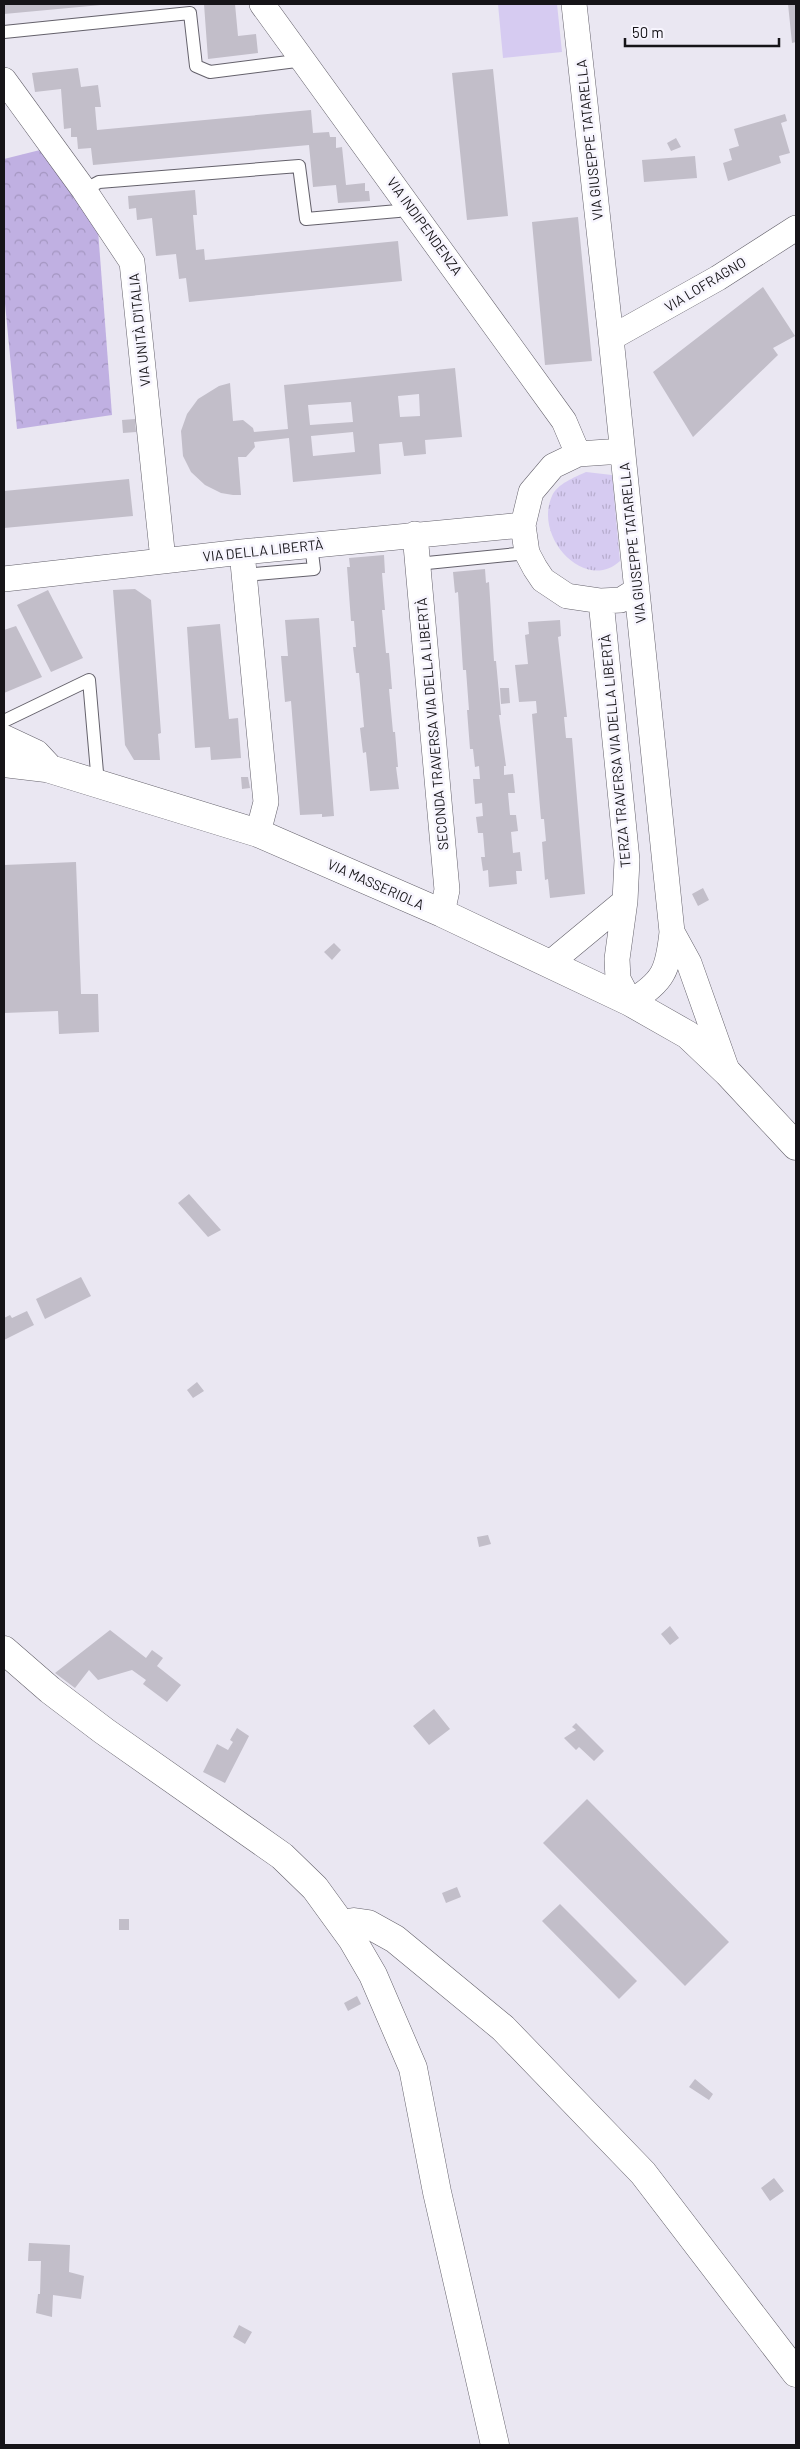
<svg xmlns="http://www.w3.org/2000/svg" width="800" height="2449" font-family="Barlow,sans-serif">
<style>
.grass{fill:url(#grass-tufts)}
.forest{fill:url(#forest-crowns)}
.pitch{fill:#d6cbf1}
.building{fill:#c2bec9;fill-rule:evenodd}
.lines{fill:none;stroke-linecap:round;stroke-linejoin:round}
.service-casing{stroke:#64616b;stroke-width:14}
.minor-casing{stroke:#64616b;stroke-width:26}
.tertiary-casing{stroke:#64616b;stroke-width:29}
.secondary-casing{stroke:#64616b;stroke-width:29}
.service{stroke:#fff;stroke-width:12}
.minor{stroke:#fff;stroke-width:25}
.tertiary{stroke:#fff;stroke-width:28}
.secondary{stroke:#fff;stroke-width:28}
.labels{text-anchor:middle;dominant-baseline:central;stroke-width:5;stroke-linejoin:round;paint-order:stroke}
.street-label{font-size:14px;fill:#161418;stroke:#f7f5fe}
</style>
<defs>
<pattern id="grass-tufts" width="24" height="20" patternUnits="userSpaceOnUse" patternTransform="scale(1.25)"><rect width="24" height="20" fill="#d6cbf1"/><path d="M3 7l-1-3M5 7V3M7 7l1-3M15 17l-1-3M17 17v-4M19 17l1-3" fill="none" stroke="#b7adce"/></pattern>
<pattern id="forest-crowns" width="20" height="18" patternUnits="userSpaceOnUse" patternTransform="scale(1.25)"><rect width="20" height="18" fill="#c0b0e2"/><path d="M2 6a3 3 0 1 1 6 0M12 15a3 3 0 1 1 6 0" fill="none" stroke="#a496c1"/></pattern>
</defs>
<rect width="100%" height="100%" fill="#eae7f2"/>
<!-- grass -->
<path class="grass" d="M586,472L612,475L620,561C586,593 533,538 552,496C557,484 575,477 586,472Z"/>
<!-- forest -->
<path class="forest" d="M40,150L98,230L112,415L17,429L4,293V159Z"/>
<!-- pitch -->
<path class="pitch" d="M498,4H557L562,52L503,58Z"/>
<!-- building -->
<path class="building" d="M4,4H101V5L4,14Z
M204,4H235L238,36L256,34L258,53L208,59Z
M788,4H796V42L792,43Z
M78,68L81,87L98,85L101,107H95L97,130L311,110L313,133L329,132L330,137H336V148L342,147L346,185L365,183V191H369L370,201L338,203L336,185L313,187L309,145L93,165L91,148L78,149L77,137H71V128L64,129L61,89L35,92L32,73Z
M493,69L508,216L467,220L452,73Z
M785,114L787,121L781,123L790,153L779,156L781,163L728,181L723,163L732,160L729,149L739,146L734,129Z
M676,138L681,147L671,151L667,143Z
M695,156L697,178L644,182L642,160Z
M195,190L197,215H193L196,250L204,249L205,260L398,241L402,281L189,302L186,278L179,279L176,254L156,256L152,218L137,220L136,208L129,209L128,196Z
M578,217L592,361L545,365L532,222Z
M763,287L795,336L773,348L778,355L693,437L653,372Z
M455,368L462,437L425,440L426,454L404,456L402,442L379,444L381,474L293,482L289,438L254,442L255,447L246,457H238L241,495H233L221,493L205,485L191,472L183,456L181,431L187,414L198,399L219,386L230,383L233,421L243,420L253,428L254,432L288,429L284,385ZM419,394L420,416L400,417L398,396ZM351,402L353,422L310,425L308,405ZM353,432L355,452L313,456L311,436Z
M135,419L136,432L123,433L122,420Z
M129,479L133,516L4,528V491Z
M384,555L385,573H382L385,610H382L386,653H389L392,689H389L393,732H395L398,767H396L399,789L370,791L366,752L363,753L360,728L364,727L359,673H356L353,647H356L354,621H351L347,567H350L349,558Z
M485,569L486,583L489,582L494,661H496L501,715H499L506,766H504V775L513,774L515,793H508L510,815H516L518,831L511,832L513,853L520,852L522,871H516L517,884L489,887L488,870L483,871L481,857H485L483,833H478L476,817L483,816L482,803L475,804L473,779H480L479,766L475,767L473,749H470L467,710H469L466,670H463L458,592L455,593L453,572Z
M135,589L151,600L161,733L158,734L160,760H134L125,745L113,590Z
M48,590L83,658L51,672L17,605Z
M319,618L334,816L322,817V814L300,815L291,701L285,702L281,656H288L285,620Z
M560,620L561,636L558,637L567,717H564L566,738H572L585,894L550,898L548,879L545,880L542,842L546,841L544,819H541L532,714L537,713L536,701L519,702L515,665L528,664L525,635L529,634L528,622Z
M220,624L229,719L238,718L241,758L211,760L210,747L195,748L187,627Z
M16,626L42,677L4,693V630Z
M500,688H509L510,703L501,704Z
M241,777H248L250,788L242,789Z
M76,862L81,994H98L99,1032L59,1034L58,1011L4,1013V865Z
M703,888L709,900L698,906L692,894Z
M334,943L341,950L332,960L324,952Z
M189,1194L221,1230L208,1237L178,1203Z
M81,1277L91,1296L45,1319L36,1299Z
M27,1311L34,1325L4,1340V1318L10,1315L12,1318Z
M197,1382L204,1391L193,1398L187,1390Z
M488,1535L491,1544L479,1547L477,1537Z
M670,1626L679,1638L670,1645L661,1634Z
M110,1630L146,1658L152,1650L163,1658L157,1666L181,1685L167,1702L143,1684L146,1680L132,1670L98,1680L89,1670L75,1688L55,1673Z
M434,1709L450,1729L429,1745L413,1726Z
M576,1723L604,1751L594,1761L579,1747L576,1750L564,1738L576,1730L572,1727Z
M237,1728L249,1736L225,1783L203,1772L217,1744L228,1750L233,1742L230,1740Z
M587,1799L729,1942L685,1986L543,1843Z
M457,1887L461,1897L446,1903L442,1893Z
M560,1904L637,1981L619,1999L542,1921Z
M119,1919H129V1930H119Z
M357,1996L361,2004L348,2011L344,2003Z
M695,2079L713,2094L709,2100L689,2087Z
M774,2178L784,2191L770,2201L761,2188Z
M29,2243L70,2245L69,2272L84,2276L81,2299L53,2295L52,2317L36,2313L38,2294H40L41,2261H28Z
M239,2325L252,2332L245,2344L233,2337Z"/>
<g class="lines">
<defs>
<path id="service" d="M4,32L190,13L196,66L210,72L304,60
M84,190L99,182L299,166L306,219L398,211L411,207
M417,564L527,553
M244,575L314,569L311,545
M4,721L89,680L98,784"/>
<path id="minor" d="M262,4L564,421L578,454
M574,4L611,338L672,932L689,963L728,1073
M4,80L84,190L132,262L163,560
M611,338L718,278L796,228
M622,451L578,454L553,466L531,492L523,525L527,553L535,568L543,580L567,596L601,601L621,600L637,590
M415,534L447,890L442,913
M242,552L265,792L266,802L258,833
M4,579L242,552L523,525
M601,601L627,860L625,901L617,959L618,979L630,1002C664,982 668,970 672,932
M549,964L625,901"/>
<path id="tertiary" d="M4,739L36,754L50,769L258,833L442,913L630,1002L688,1035L728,1073L796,1146
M4,763L46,768
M342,1924L354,1922L368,1924L395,1939L503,2028L643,2173L796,2373"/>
<path id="secondary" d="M4,1650L50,1690L104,1731L282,1856L315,1888L352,1939L373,1975L413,2068L437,2192L495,2445"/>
</defs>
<!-- service casing -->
<use href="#service" class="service-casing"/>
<!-- minor casing -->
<use href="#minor" class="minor-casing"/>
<!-- tertiary casing -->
<use href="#tertiary" class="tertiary-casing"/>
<!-- secondary casing -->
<use href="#secondary" class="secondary-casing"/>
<!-- service -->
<use href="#service" class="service"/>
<!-- minor -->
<use href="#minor" class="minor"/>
<!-- tertiary -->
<use href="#tertiary" class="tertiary"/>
<!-- secondary -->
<use href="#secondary" class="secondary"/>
</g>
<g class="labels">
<!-- street labels -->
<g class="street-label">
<text transform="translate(589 140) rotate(-96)">VIA GIUSEPPE TATARELLA</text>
<text transform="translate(425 226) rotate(54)">VIA INDIPENDENZA</text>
<text transform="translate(705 284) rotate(-31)">VIA LOFRAGNO</text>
<text transform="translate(139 330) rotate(-96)">VIA UNITÀ D'ITALIA</text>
<text transform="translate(632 543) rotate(-96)">VIA GIUSEPPE TATARELLA</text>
<text transform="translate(263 550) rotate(-6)">VIA DELLA LIBERTÀ</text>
<text transform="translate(432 724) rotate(-95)">SECONDA TRAVERSA VIA DELLA LIBERTÀ</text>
<text transform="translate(615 751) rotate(-95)">TERZA TRAVERSA VIA DELLA LIBERTÀ</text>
<text transform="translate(376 884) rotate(24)">VIA MASSERIOLA</text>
</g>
</g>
<!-- border -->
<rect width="800" height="2449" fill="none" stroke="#161418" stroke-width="10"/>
<!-- scale -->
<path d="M625 38v8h154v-8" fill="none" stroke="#161418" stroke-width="2.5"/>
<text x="632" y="38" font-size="15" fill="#161418" stroke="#f7f5fe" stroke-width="4" paint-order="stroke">50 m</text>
</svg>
